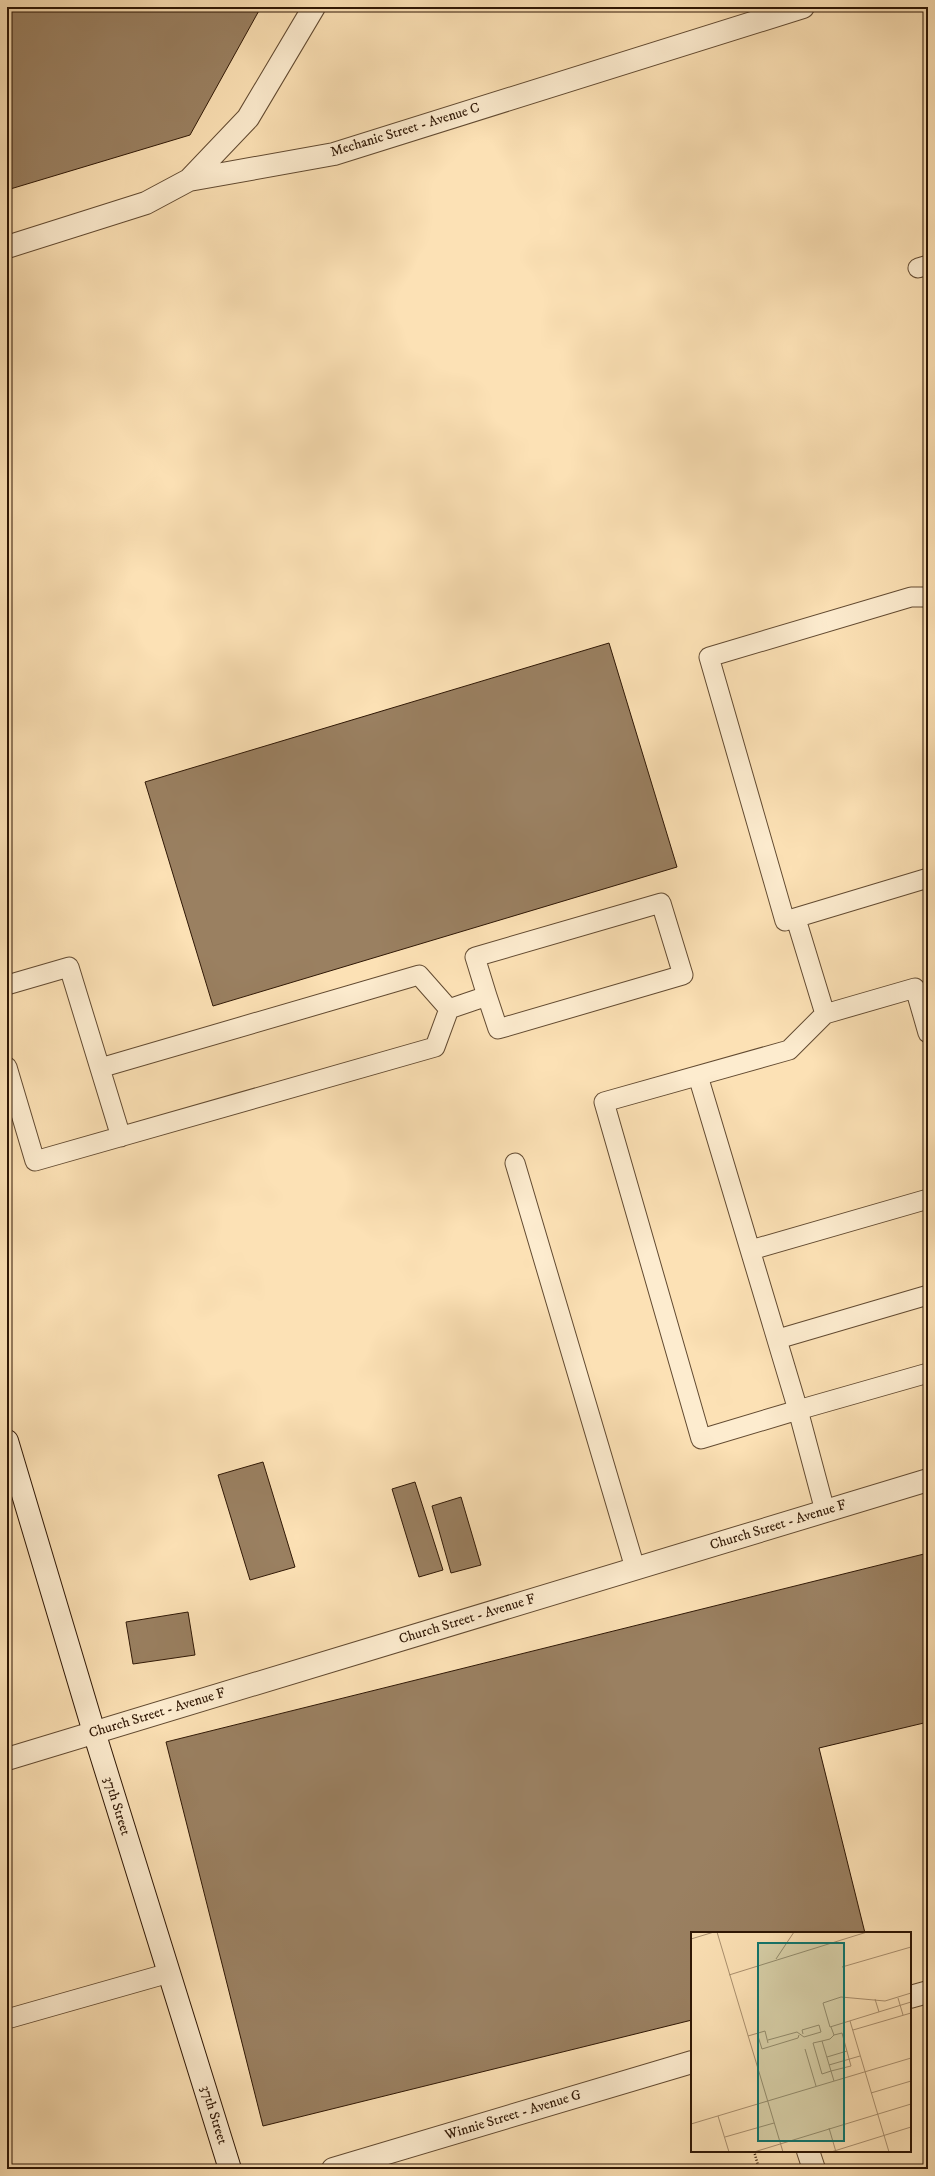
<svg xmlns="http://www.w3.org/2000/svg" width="935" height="2176" font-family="'IM FELL DW Pica',serif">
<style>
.building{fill:#9a8061;stroke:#2f1705}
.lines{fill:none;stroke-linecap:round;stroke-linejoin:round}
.service-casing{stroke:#624a31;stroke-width:21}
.minor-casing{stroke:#624a31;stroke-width:24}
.tertiary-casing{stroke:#624a31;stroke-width:24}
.secondary-casing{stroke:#2f1705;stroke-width:24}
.path{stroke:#2f1705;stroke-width:2.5;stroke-dasharray:1 2;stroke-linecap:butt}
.service{stroke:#fdeccf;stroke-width:19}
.minor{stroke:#fdeccf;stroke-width:22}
.tertiary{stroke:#fdeccf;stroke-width:22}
.secondary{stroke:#fdeccf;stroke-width:22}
.labels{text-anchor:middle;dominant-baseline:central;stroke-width:3;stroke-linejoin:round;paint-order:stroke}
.street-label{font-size:14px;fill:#2f1705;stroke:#fdeccf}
.inset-road{fill:none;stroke:#aa906f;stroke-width:1}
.view{fill:#0f766e;fill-opacity:0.15;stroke:#0f766e;stroke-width:2}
.inset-edge{fill:none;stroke:#2f1705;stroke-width:2}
</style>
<rect width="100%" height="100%" fill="#fce1b5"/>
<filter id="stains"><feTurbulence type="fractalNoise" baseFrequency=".005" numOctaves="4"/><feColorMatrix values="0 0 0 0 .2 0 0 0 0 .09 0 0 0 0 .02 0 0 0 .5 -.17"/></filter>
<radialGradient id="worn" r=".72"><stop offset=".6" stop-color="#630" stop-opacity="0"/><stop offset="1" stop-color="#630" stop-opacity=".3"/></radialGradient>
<!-- building -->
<path class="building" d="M7,7H261L190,135L7,190Z
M609,643L677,867L213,1006L145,782Z
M263,1462L295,1567L250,1580L218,1475Z
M415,1482L443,1570L419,1577L392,1489Z
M461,1497L481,1565L451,1573L432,1506Z
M928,1553V1722L819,1748L865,1933H692V2020L263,2126L166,1742Z
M188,1612L195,1655L133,1664L126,1622Z"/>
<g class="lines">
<defs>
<path id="service" d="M918,268L928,265
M928,597H911L709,657L785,921L928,878
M7,985L69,967L121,1137
M449,1009L487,996L498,1029L683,975L661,903L475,957L487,996
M825,1014L915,988L928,1033
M7,1067L35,1161L435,1047L449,1009
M100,1068L419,975L449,1009
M698,1076L798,1410L701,1439L604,1102L789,1050L825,1014L796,919
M515,1163L635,1568
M751,1250L928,1199
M778,1339L928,1295
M825,1511L798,1410L928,1373
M7,2019L169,1973"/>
<path id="minor" d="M189,180L248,118L314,7
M7,247L146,203L189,180L334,154L803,7
M910,1997L928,1992
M808,2151L814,2169
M333,2169L692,2062"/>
<path id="tertiary" d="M7,1759L928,1480"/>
<path id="secondary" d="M7,1441L94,1732L230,2169"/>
</defs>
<!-- service casing -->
<use href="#service" class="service-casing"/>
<!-- minor casing -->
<use href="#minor" class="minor-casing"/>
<!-- tertiary casing -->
<use href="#tertiary" class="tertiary-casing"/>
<!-- secondary casing -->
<use href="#secondary" class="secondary-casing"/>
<!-- path -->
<path class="path" d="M754,2151L759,2169"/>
<!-- service -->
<use href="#service" class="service"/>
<!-- minor -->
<use href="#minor" class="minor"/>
<!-- tertiary -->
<use href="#tertiary" class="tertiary"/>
<!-- secondary -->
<use href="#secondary" class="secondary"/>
</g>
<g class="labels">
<!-- street labels -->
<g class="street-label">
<text transform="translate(405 130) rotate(-17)">Mechanic Street - Avenue C</text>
<text transform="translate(778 1525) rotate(-17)">Church Street - Avenue F</text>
<text transform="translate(467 1619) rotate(-17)">Church Street - Avenue F</text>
<text transform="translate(157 1713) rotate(-17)">Church Street - Avenue F</text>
<text transform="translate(117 1806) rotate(73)">37th Street</text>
<text transform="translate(214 2115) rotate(73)">37th Street</text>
<text transform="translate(513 2115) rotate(-17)">Winnie Street - Avenue G</text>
</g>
</g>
<!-- overview -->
<g transform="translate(691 1932)">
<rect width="220" height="220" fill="#fce1b5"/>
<path class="inset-road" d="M26,0L92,220M0,7L23,0M85,27L103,0M151,35L220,15M38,43L176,0M220,61L194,69L150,65L132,71L139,95L220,70M207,66L212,83M184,67L188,80M159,89L198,220M162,98L220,81M66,101L71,117L107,106L108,103M143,103L151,101L160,134L140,139L143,149M57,104L74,99L77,111M77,108L106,100L113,105L130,100L128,93L111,98L112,102M131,109L140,139L131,142L122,111L131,109L139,107L143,103L140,95M114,117L125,154M136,125L156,119M138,133L169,124M180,161L220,149M27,184L38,220M0,192L220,126M138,196L145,220M34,205L83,191M63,220L220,172M140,220L220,195"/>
<path class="view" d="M67,11H153V209H67Z"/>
<rect width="220" height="220" class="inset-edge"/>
</g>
<!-- margin -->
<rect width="935" height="2176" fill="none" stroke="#fce1b5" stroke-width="24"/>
<rect x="8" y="8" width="919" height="2160" fill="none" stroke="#2f1705" stroke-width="2"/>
<rect x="12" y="12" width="911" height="2152" fill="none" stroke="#2f1705"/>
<rect width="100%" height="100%" filter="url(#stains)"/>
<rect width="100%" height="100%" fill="url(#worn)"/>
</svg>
